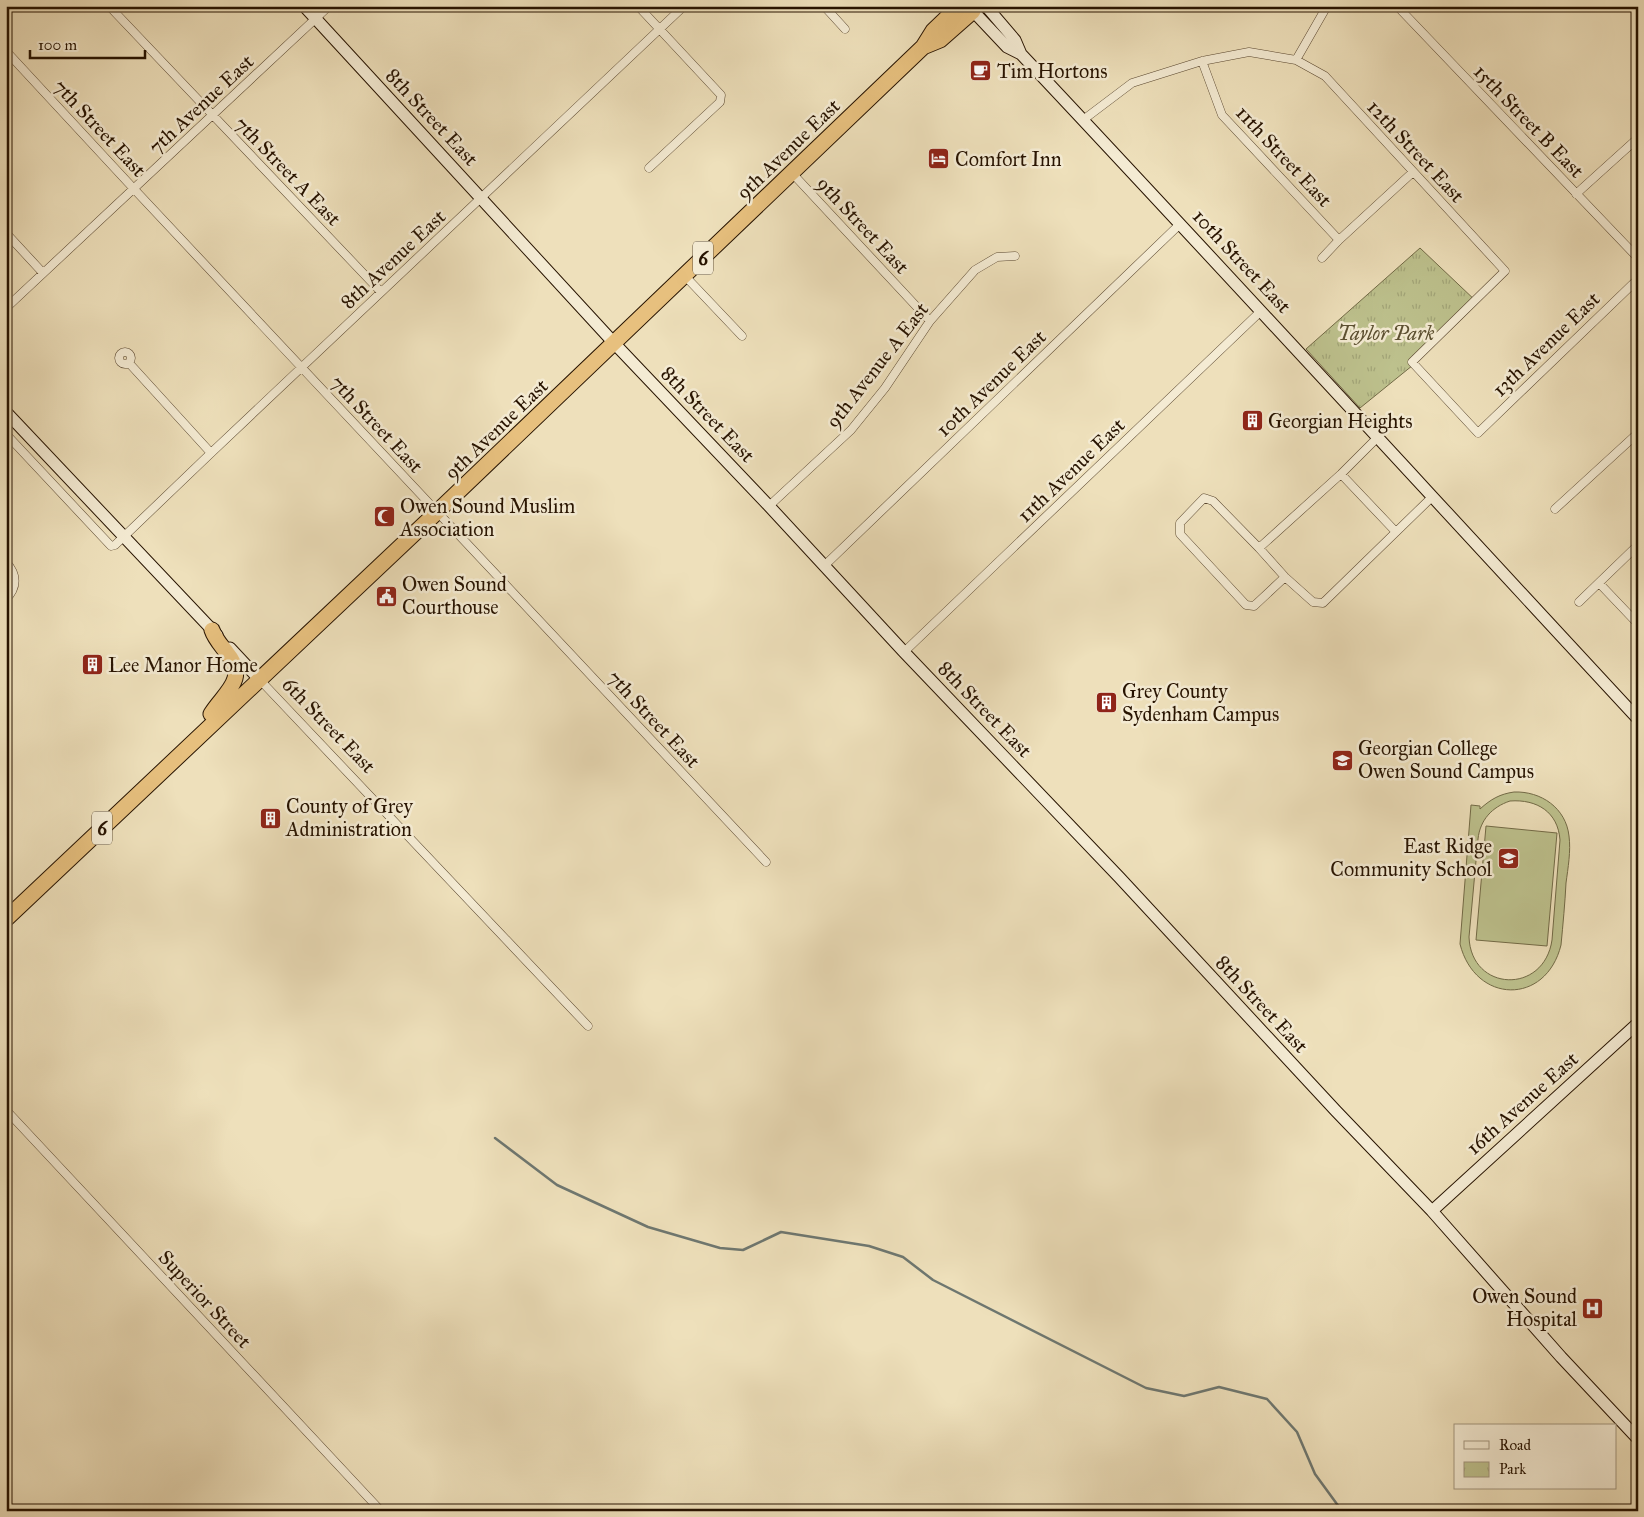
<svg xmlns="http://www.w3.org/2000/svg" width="1644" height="1517" font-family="'IM FELL Great Primer',serif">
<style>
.park{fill:url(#park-tufts);stroke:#726a46}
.pitch{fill:#bdc18d;stroke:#726a46;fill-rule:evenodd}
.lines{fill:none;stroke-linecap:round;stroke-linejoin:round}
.stream{stroke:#6e7770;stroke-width:2.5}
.street-casing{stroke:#59462f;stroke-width:9}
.secondary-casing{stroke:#271300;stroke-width:13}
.highway-casing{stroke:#271300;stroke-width:17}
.street{stroke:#f4ebd3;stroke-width:8}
.secondary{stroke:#f4ebd3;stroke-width:11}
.highway{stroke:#e7c07e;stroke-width:15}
.labels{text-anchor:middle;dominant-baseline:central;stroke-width:5;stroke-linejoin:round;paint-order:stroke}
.shield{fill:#f4ebd3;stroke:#64543f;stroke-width:1}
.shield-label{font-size:19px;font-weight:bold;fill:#271300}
.poi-label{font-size:20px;fill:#271300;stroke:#f4ebd3;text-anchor:start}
.street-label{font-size:20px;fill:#271300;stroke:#f4ebd3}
.park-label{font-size:20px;font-style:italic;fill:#5c5031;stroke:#f4ebd3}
</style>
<defs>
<pattern id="park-tufts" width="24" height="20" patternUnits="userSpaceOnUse" patternTransform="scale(1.25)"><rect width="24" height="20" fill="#bdc18d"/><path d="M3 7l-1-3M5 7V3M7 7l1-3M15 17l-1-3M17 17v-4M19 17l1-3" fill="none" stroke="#a2a578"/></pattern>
</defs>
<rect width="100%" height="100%" fill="#eee0bb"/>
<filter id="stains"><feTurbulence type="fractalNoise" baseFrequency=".004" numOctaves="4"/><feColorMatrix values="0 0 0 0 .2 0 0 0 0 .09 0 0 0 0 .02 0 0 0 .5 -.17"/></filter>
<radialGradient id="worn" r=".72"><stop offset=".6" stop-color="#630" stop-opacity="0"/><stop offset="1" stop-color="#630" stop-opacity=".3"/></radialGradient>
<!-- park -->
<path class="park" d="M1420,248L1478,303L1418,361L1360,408L1306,349Z"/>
<!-- pitch -->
<path class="pitch" d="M1514,792C1541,791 1566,808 1569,836C1571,851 1568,868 1566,883C1565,903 1563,924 1561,945C1546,1006 1475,1004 1460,944L1471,805L1480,806V809C1491,799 1500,794 1514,792ZM1510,801C1537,799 1558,812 1560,840L1552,940C1544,995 1471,992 1469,937L1478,839C1480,820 1492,807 1510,801Z
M1486,826L1557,833L1547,946L1476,940Z"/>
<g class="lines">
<!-- stream -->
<path class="stream" d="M495,1138L557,1185L648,1227L720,1248L743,1250L781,1232L869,1246L903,1257L933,1280L1146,1388L1184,1396L1219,1387L1267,1399L1297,1432L1315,1474L1342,1511"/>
<defs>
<path id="street" d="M109,6L381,292
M638,6L721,95L720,102L649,168
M824,6L845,29
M1397,6L1638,258
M6,51L134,189L766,862
M1296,60L1327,6
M1202,61L1222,115L1339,240
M1083,120L1132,83L1202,61L1249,52L1296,60L1325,76L1505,271L1412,362L1478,433L1638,279
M792,173L930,321
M1576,194L1638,138
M6,233L43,273
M1322,258L1339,240L1413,172
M685,276L742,336
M6,308L329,6
M119 358a6 6 0 1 1 12 0a6 6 0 1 1-12 0Z
M129,363L211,453
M6,434L111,546L115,545L211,453L684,6
M1341,474L1396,532
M769,506L851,430L885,388L930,321L975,270L997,257L1015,256
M1555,509L1638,433
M1259,548L1341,474L1378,437
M6,562C17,574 18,587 6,599
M824,566L1180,224
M1285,577L1254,606L1246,605L1180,534V523L1204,498L1213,501L1259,548L1285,577L1313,602L1323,603L1432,497
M1599,583L1638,624
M1579,602L1638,545
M904,652L1261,311
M260,680L588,1026
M6,1110L381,1511"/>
<path id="secondary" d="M304,6L614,343L769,506L904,652L1119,877L1336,1111L1432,1211L1561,1357L1638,1439
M986,6L1015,40L1021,54C1228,274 1432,497 1638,719
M973,11L1007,47L1021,54
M6,412L217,635
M230,648L260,680
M1432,1211L1638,1023"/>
<path id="highway" d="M923,47L940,40L973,11L969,6
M211,714C224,693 249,679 227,653C221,645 215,639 212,630
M6,919L437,512L923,47L933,31L959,6"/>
</defs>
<!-- street casing -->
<use href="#street" class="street-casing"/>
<!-- secondary casing -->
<use href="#secondary" class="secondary-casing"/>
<!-- highway casing -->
<use href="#highway" class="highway-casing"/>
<!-- street -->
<use href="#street" class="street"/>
<!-- secondary -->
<use href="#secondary" class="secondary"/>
<!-- highway -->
<use href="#highway" class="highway"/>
</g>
<!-- icons -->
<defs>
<symbol id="cafe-square" viewBox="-11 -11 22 22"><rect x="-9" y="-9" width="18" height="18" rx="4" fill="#8f2418" stroke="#f4ebd3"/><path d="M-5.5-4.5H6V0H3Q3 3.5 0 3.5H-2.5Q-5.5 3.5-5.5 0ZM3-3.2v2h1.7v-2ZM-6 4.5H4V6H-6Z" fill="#fff"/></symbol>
<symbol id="hotel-square" viewBox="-11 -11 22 22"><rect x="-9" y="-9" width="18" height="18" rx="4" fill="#8f2418" stroke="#f4ebd3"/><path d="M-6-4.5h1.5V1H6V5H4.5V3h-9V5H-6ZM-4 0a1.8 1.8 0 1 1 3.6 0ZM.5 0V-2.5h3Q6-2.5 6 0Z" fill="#fff"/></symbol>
<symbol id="building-square" viewBox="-11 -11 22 22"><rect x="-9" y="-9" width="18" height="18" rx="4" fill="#8f2418" stroke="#f4ebd3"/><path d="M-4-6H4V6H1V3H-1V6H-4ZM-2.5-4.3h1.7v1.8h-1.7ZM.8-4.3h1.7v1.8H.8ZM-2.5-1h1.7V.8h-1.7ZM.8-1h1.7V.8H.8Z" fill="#fff"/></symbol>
<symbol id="mosque-square" viewBox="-11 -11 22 22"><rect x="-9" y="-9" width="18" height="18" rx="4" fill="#8f2418" stroke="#f4ebd3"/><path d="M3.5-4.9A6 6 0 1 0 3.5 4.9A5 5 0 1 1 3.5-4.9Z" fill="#fff"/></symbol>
<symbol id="civic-square" viewBox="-11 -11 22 22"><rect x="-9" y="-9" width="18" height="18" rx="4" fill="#8f2418" stroke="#f4ebd3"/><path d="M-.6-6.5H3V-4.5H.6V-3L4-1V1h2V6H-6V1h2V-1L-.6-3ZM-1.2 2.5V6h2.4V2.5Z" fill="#fff"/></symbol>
<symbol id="university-square" viewBox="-11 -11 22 22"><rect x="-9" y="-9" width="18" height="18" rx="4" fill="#8f2418" stroke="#f4ebd3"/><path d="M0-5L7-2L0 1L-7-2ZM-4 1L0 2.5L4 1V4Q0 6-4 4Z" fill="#fff"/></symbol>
<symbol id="school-square" viewBox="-11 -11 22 22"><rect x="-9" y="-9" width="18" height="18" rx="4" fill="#8f2418" stroke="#f4ebd3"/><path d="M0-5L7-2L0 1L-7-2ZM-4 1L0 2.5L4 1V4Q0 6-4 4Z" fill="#fff"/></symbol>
<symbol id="hospital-square" viewBox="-11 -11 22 22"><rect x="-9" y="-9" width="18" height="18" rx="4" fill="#8f2418" stroke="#f4ebd3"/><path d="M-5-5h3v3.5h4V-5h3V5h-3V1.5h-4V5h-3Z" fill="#fff"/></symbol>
</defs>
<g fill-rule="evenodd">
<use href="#cafe-square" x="968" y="58" width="25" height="25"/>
<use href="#hotel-square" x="926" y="146" width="25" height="25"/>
<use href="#building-square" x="1240" y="408" width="25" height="25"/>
<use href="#mosque-square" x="372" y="504" width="25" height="25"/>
<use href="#civic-square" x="374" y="584" width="25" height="25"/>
<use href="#building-square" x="80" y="652" width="25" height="25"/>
<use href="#building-square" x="1094" y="690" width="25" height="25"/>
<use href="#university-square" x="1330" y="748" width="25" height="25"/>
<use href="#building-square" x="258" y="806" width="25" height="25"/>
<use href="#school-square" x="1496" y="846" width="25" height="25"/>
<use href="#hospital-square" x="1580" y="1296" width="25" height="25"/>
</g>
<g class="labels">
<!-- shield labels -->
<g class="shield">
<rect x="693" y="241.5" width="20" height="33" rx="4"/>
<rect x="92" y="811.5" width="20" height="33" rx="4"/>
</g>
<g class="shield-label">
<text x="703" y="258">6</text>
<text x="102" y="828">6</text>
</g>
<!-- poi labels -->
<g class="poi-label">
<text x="997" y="71">Tim Hortons</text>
<text x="955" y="159">Comfort Inn</text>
<text x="1268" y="421">Georgian Heights</text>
<text x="400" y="506">Owen Sound Muslim<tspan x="400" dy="23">Association</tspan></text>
<text x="402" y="584">Owen Sound<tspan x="402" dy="23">Courthouse</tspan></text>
<text x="108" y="665">Lee Manor Home</text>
<text x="1122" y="691">Grey County<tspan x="1122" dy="23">Sydenham Campus</tspan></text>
<text x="1358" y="748">Georgian College<tspan x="1358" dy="23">Owen Sound Campus</tspan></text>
<text x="286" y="806">County of Grey<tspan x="286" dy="23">Administration</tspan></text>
<text x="1492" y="846" text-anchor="end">East Ridge<tspan x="1492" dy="23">Community School</tspan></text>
<text x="1577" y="1296" text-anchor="end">Owen Sound<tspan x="1577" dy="23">Hospital</tspan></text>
</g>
<!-- street labels -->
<g class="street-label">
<text transform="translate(201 104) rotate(-43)">7th Avenue East</text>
<text transform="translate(432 117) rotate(47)">8th Street East</text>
<text transform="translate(1529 121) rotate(46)">15th Street B East</text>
<text transform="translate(100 128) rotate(47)">7th Street East</text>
<text transform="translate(788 149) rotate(-44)">9th Avenue East</text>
<text transform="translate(1416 151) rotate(47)">12th Street East</text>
<text transform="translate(1284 156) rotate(47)">11th Street East</text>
<text transform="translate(288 171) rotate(46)">7th Street A East</text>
<text transform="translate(863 225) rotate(47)">9th Street East</text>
<text transform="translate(393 259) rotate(-43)">8th Avenue East</text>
<text transform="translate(1242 261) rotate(47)">10th Street East</text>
<text transform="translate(1546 344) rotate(-44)">13th Avenue East</text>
<text transform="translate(877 365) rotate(-52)">9th Avenue A East</text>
<text transform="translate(991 383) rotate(-44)">10th Avenue East</text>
<text transform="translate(708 414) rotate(46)">8th Street East</text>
<text transform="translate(377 424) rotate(47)">7th Street East</text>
<text transform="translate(496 429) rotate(-44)">9th Avenue East</text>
<text transform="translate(1071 470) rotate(-44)">11th Avenue East</text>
<text transform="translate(985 709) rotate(46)">8th Street East</text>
<text transform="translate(654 719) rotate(47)">7th Street East</text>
<text transform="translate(329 725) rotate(46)">6th Street East</text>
<text transform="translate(1262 1004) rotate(47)">8th Street East</text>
<text transform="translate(1522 1103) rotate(-42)">16th Avenue East</text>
<text transform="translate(205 1299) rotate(47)">Superior Street</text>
</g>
<!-- park labels -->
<g class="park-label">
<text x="1386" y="333">Taylor Park</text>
</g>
</g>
<!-- margin -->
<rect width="1644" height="1517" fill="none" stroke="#eee0bb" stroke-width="25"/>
<rect x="8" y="8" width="1629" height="1502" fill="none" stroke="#271300" stroke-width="2.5"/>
<rect x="12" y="12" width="1619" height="1492" fill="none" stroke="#271300"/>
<!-- legend -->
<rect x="1454" y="1424" width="162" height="65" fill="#f4ebd3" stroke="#a2957f"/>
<rect x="1464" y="1441" width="25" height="8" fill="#f4ebd3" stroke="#a2957f"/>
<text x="1499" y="1450" font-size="15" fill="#271300">Road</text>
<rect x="1464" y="1462" width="25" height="15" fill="url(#park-tufts)" stroke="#a2957f"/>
<text x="1499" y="1474" font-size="15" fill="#271300">Park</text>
<!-- scale -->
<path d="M30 50v8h115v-8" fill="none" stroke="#271300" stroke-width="2.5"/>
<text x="38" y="50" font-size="15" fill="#271300" stroke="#f4ebd3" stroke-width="4" paint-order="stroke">100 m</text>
<rect width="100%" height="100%" filter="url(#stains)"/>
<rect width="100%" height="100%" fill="url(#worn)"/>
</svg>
